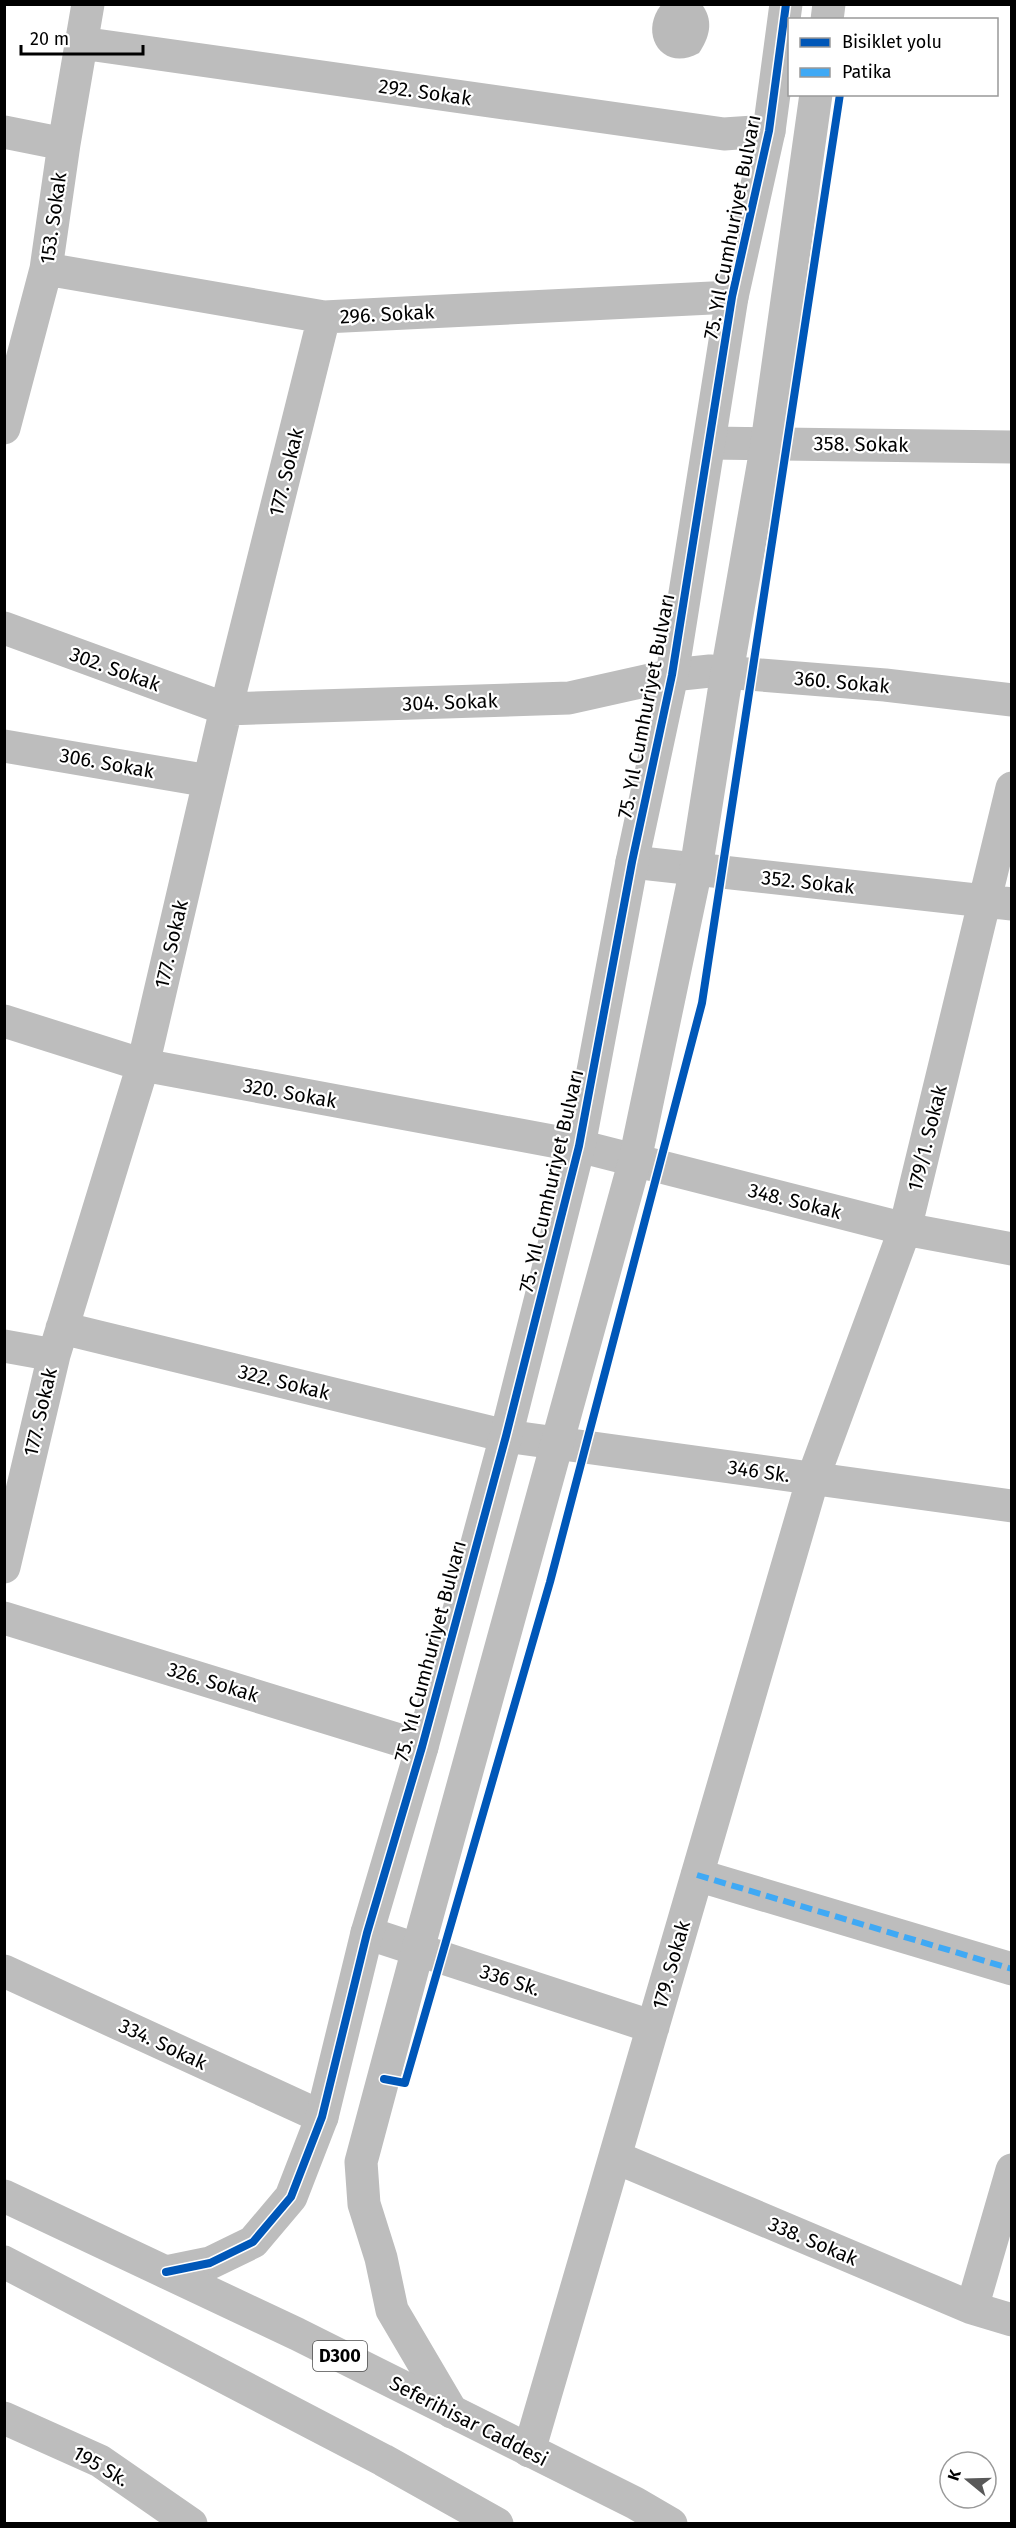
<svg xmlns="http://www.w3.org/2000/svg" width="1016" height="2528" font-family="'Fira Sans',sans-serif">
<style>
.water{fill:#bababa}
.lines{fill:none;stroke-linecap:round;stroke-linejoin:round}
.minor{stroke:#bdbdbd;stroke-width:33}
.tertiary{stroke:#bdbdbd;stroke-width:33}
.trunk{stroke:#bdbdbd;stroke-width:33}
.quiet{stroke:#3fa9f5;stroke-width:6;stroke-dasharray:12 6;stroke-linecap:butt}
.cycleway-casing{stroke:#fff;stroke-width:11}
.cycleway{stroke:#0057b8;stroke-width:8}
.labels{text-anchor:middle;dominant-baseline:central;stroke-width:4.5;stroke-linejoin:round;paint-order:stroke}
.shield{fill:#fff;stroke:#4c4c4c;stroke-width:1.5}
.shield-label{font-size:18px;font-weight:bold;fill:#000}
.street-label{font-size:20px;fill:#000;stroke:#fff}
</style>
<rect width="100%" height="100%" fill="#fff"/>
<!-- water -->
<path class="water" d="M661,5L703,6C714,22 709,38 699,53C663,73 638,35 661,5Z"/>
<g class="lines">
<!-- minor -->
<path class="minor" d="M81,43L724,134L769,131
M4,132L64,144
M46,269L324,317L732,297
M4,428L46,269L64,144L88,4
M710,443L1012,447
M4,628L226,709L569,698L672,675L710,671L885,685L1012,700
M4,746L209,781
M632,862L1012,904
M4,1021L143,1065L579,1146L905,1229L1012,1249
M62,1328L506,1436L1012,1506
M4,1346L54,1355
M4,1567L54,1355L143,1065L226,709L324,317
M4,1618L422,1747
M697,1875L1012,1969
M367,1933L653,2027
M4,1971L322,2117
M615,2157L972,2308L1012,2320
M972,2308L1012,2170
M4,2418L100,2461L191,2524
M529,2451L813,1478L905,1229L1012,788"/>
<!-- tertiary -->
<path class="tertiary" d="M827,20L829,4
M166,2272L210,2263L253,2242L291,2197L322,2117L367,1933L422,1747L506,1436L579,1146L632,862L672,675L732,297L769,131L786,4
M452,2412L392,2310L381,2258L364,2204L361,2162L418,1949L635,1160L696,869L727,672L767,443L816,94"/>
<!-- trunk -->
<path class="trunk" d="M4,2196L297,2334L635,2503L671,2524
M4,2262L383,2460L497,2524"/>
<!-- quiet -->
<path class="quiet" d="M697,1875L1012,1969"/>
<defs>
<path id="cycleway" d="M384,2079L405,2083L550,1582L702,1003L840,94
M166,2272L210,2263L253,2242L291,2197L322,2117L367,1933L422,1747L506,1436L579,1146L632,862L672,675L732,297L769,131L786,4"/>
</defs>
<!-- cycleway casing -->
<use href="#cycleway" class="cycleway-casing"/>
<!-- cycleway -->
<use href="#cycleway" class="cycleway"/>
</g>
<g class="labels">
<!-- shield labels -->
<rect class="shield" x="313" y="2341" width="54" height="30" rx="4.5"/>
<g class="shield-label">
<text x="340" y="2356">D300</text>
</g>
<!-- street labels -->
<g class="street-label">
<text transform="translate(425 92) rotate(8)">292. Sokak</text>
<text transform="translate(53 218) rotate(-82)">153. Sokak</text>
<text transform="translate(732 227) rotate(-79)">75. Yıl Cumhuriyet Bulvarı</text>
<text transform="translate(387 314) rotate(-3)">296. Sokak</text>
<text transform="translate(861 444) rotate(1)">358. Sokak</text>
<text transform="translate(286 472) rotate(-76)">177. Sokak</text>
<text transform="translate(115 669) rotate(20)">302. Sokak</text>
<text transform="translate(842 682) rotate(5)">360. Sokak</text>
<text transform="translate(450 702) rotate(-2)">304. Sokak</text>
<text transform="translate(646 706) rotate(-79)">75. Yıl Cumhuriyet Bulvarı</text>
<text transform="translate(107 763) rotate(10)">306. Sokak</text>
<text transform="translate(808 882) rotate(6)">352. Sokak</text>
<text transform="translate(171 944) rotate(-77)">177. Sokak</text>
<text transform="translate(290 1093) rotate(10)">320. Sokak</text>
<text transform="translate(927 1138) rotate(-76)">179/1. Sokak</text>
<text transform="translate(551 1181) rotate(-77)">75. Yıl Cumhuriyet Bulvarı</text>
<text transform="translate(795 1201) rotate(14)">348. Sokak</text>
<text transform="translate(284 1382) rotate(14)">322. Sokak</text>
<text transform="translate(40 1412) rotate(-77)">177. Sokak</text>
<text transform="translate(759 1471) rotate(8)">346 Sk.</text>
<text transform="translate(430 1651) rotate(-75)">75. Yıl Cumhuriyet Bulvarı</text>
<text transform="translate(213 1682) rotate(17)">326. Sokak</text>
<text transform="translate(671 1965) rotate(-74)">179. Sokak</text>
<text transform="translate(510 1980) rotate(18)">336 Sk.</text>
<text transform="translate(163 2044) rotate(25)">334. Sokak</text>
<text transform="translate(813 2241) rotate(23)">338. Sokak</text>
<text transform="translate(469 2421) rotate(27)">Seferihisar Caddesi</text>
<text transform="translate(101 2466) rotate(30)">195 Sk.</text>
</g>
</g>
<!-- border -->
<rect width="1016" height="2528" fill="none" stroke="#000000" stroke-width="12"/>
<!-- legend -->
<rect x="788" y="18" width="210" height="78" fill="#ffffff" stroke="#999999" stroke-width="1.5"/>
<rect x="800" y="38" width="30" height="9" fill="#0057b8" stroke="#999999" stroke-width="1.5"/>
<text x="842" y="48" font-size="18" fill="#000000">Bisiklet yolu</text>
<rect x="800" y="68" width="30" height="9" fill="#3fa9f5" stroke="#999999" stroke-width="1.5"/>
<text x="842" y="78" font-size="18" fill="#000000">Patika</text>
<!-- north arrow -->
<g transform="translate(968 2480) rotate(289)"><circle r="28" fill="#ffffff" stroke="#999999" stroke-width="1.5"/>
<path d="M0-4.5L10 22L0 15L-10 22Z" fill="#595959"/>
<text y="-9" font-size="16" font-weight="bold" text-anchor="middle" fill="#000000">K</text>
</g>
<!-- scale -->
<path d="M21 45v9h122v-9" fill="none" stroke="#000000" stroke-width="3"/>
<text x="30" y="45" font-size="18" fill="#000000" stroke="#ffffff" stroke-width="4.5" paint-order="stroke">20 m</text>
</svg>
